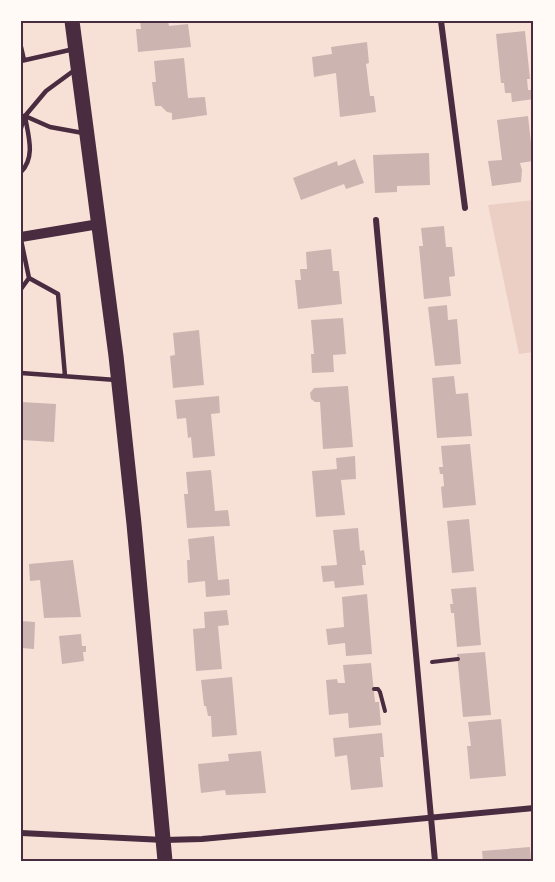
<svg xmlns="http://www.w3.org/2000/svg" width="555" height="882" font-family="'Sofia Sans Condensed',sans-serif">
<style>
.green{fill:#ebcfc5}
.building{fill:#ccb4b1}
.lines{fill:none;stroke-linecap:round;stroke-linejoin:round}
.path{stroke:#4a2c40;stroke-width:4}
.service{stroke:#4a2c40;stroke-width:4.5}
.minor{stroke:#4a2c40;stroke-width:6}
.tertiary{stroke:#4a2c40;stroke-width:10}
.primary{stroke:#4a2c40;stroke-width:15}
.neatline{fill:none;stroke:#4a2c40;stroke-width:2}
</style>
<rect width="100%" height="100%" fill="#f7e1d7"/>
<!-- green -->
<path class="green" d="M534,200V352L519,354L488,205Z"/>
<!-- building -->
<path class="building" d="M140,21H168L169,26L188,24L191,47L138,52L136,29H141Z
M525,31L530,79H527L528,90H532L534,99L512,102L511,93H505L504,83H501L496,34Z
M367,42L369,63L366,64L370,96H374L376,112L340,117L336,73L314,77L312,57L332,54L331,47Z
M184,58L188,98L205,97L207,115L172,120V113L167,112L161,106H155L152,82H156L154,61Z
M528,116L533,161L520,163L522,170L521,182L492,186L488,161L502,160L497,120Z
M429,153L430,185L397,186V192L375,193L373,155Z
M355,159L364,183L346,189L344,184L301,200L293,178L337,161L338,166Z
M444,226L446,247H452L455,276L449,277L451,296L424,299L419,246H423L421,228Z
M331,249L333,271H339L342,304L298,309L295,280H301L300,269H307L306,252Z
M447,305L448,320L457,319L461,364L435,366L428,307Z
M343,318L346,354L333,355L334,372L312,373L311,354H314L311,320Z
M199,330L204,385L173,388L170,356L175,355L173,333Z
M454,376L456,394L468,393L472,436L437,438L432,378Z
M348,386L353,447L323,449L320,402H315L311,399L310,393L314,388Z
M219,396L220,413L211,414L215,456L193,458L191,437L188,438L186,418L177,419L175,400Z
M21,402L56,404L54,442L21,440Z
M470,444L476,505L443,508L441,487L444,486L443,474H440L439,467H443L441,446Z
M355,456L356,479L341,480L345,515L316,517L312,471L337,469L336,458Z
M211,470L215,511L228,510L230,526L187,528L184,494H188L186,472Z
M469,519L474,571L452,573L447,521Z
M358,528L360,551L364,550L366,565H362L364,585L335,588L334,581L323,582L321,566L337,565L333,530Z
M214,536L218,580L229,579L230,595L206,597L205,581L188,583L187,560H190L188,539Z
M73,560L81,617L44,618L40,580L30,581L29,564Z
M476,587L481,645L457,647L454,613H451L450,604H453L451,589Z
M367,594L372,654L346,656L345,643L328,645L326,629L344,627L342,597Z
M227,610L229,625L218,626L222,669L196,671L193,629L205,628L204,612Z
M21,621L35,622L34,649L21,648Z
M81,634L82,646H86V652H83L84,661L62,664L59,636Z
M485,652L491,715L463,717L457,654Z
M371,663L375,702H379L381,725L349,728L348,713L329,715L326,680L337,679L338,683H345L343,665Z
M232,677L237,735L212,737L211,716H208L206,706H204L201,680Z
M501,719L506,776L470,779L467,746H471L468,722Z
M382,733L384,757H380L383,787L351,790L347,755L335,757L333,738Z
M261,751L266,793L226,795L225,790L201,793L198,764L229,761L228,754Z
M530,847L531,861H483L482,851Z"/>
<g class="lines">
<!-- path -->
<path class="path" d="M432,662L458,659
M374,689H378L380,692L385,711"/>
<!-- service -->
<path class="service" d="M21,47L24,60
M21,61L74,49
M21,116H25L46,91L76,69
M25,116L50,127L83,133
M21,128L24,118
M21,172C36,157 28,135 25,116
M21,240L29,278L21,289
M29,278L58,294L65,376
M21,373L116,380"/>
<!-- minor -->
<path class="minor" d="M441,21L465,208
M376,220L435,861
M21,833L164,840L202,839L534,808"/>
<!-- tertiary -->
<path class="tertiary" d="M21,237L99,224"/>
<!-- primary -->
<path class="primary" d="M72,21L116,356L134,524L165,861"/>
</g>
<!-- border -->
<rect width="555" height="882" fill="none" stroke="#fffaf5" stroke-width="45"/>
<rect x="22" y="22" width="510" height="838" class="neatline"/>
</svg>
